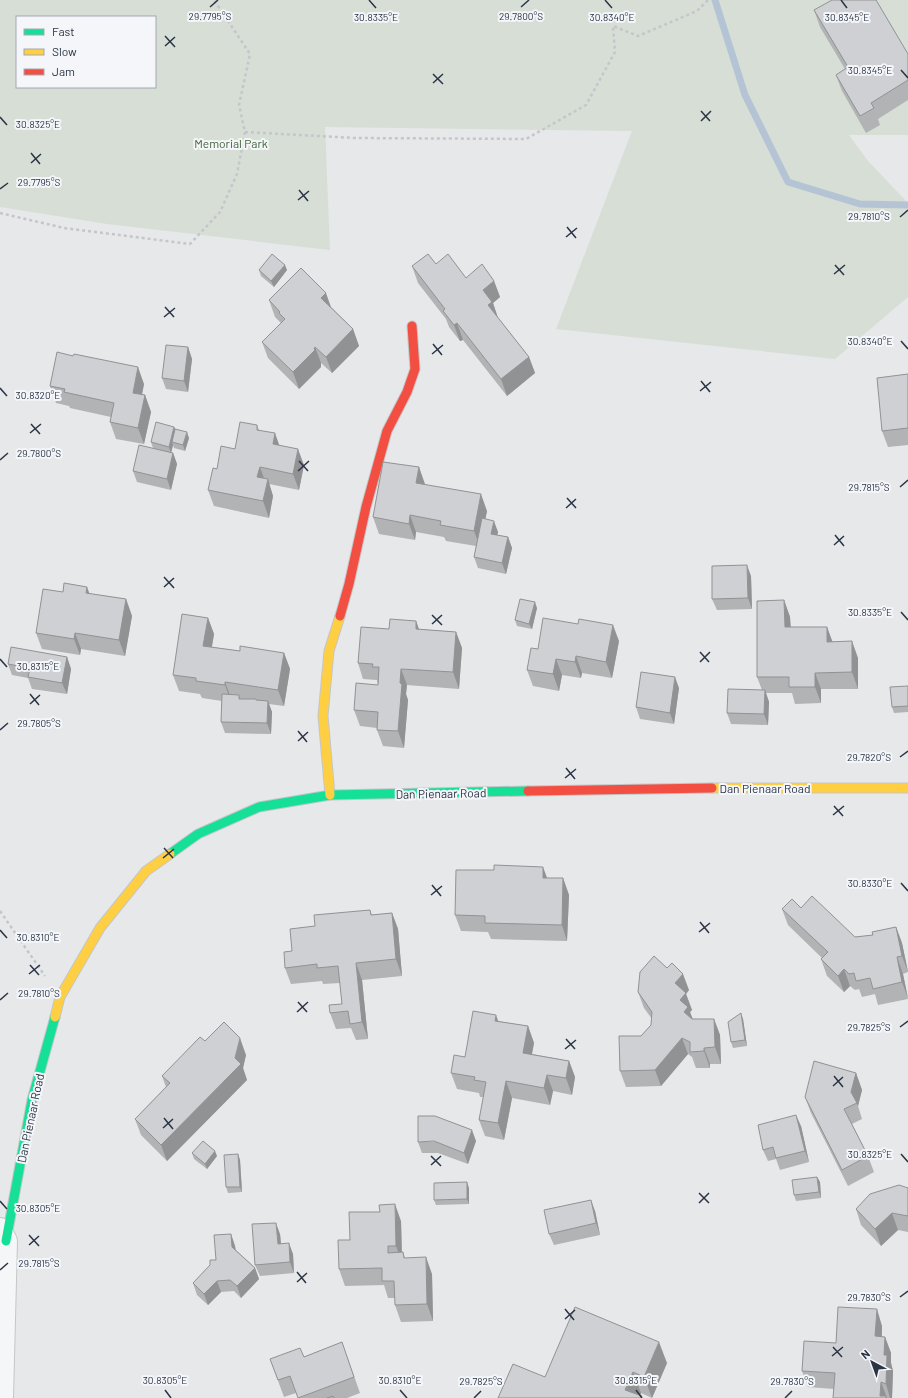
<svg xmlns="http://www.w3.org/2000/svg" width="908" height="1398" font-family="Barlow,sans-serif">
<style>
.green{fill:#d6ded6;fill-rule:evenodd}
.lines{fill:none;stroke-linecap:round;stroke-linejoin:round}
.stream{stroke:#b4c4d5;stroke-width:7}
.street-casing{stroke:#c4c6c8;stroke-width:24}
.fast-casing{stroke:#c4c6c8;stroke-width:11}
.slow-casing{stroke:#c4c6c8;stroke-width:11}
.jam-casing{stroke:#c4c6c8;stroke-width:11}
.path{stroke:#c5c6ca;stroke-width:2.5;stroke-dasharray:3 3;stroke-linecap:butt}
.street{stroke:#f5f6f7;stroke-width:22}
.fast{stroke:#16e098;stroke-width:9}
.slow{stroke:#ffcf43;stroke-width:9}
.jam{stroke:#f24e42;stroke-width:9}
.wall{fill:#b1b3b5}
.shaded-wall{fill:#909294}
.building{fill:#ced0d3;stroke:#909294}
.ticks{fill:none;stroke:#2b3445;stroke-width:1.5}
.labels{text-anchor:middle;dominant-baseline:central;stroke-width:4;stroke-linejoin:round;paint-order:stroke}
.park-label{font-size:12px;fill:#3f6138;stroke:#f4f6f9}
.street-label{font-size:12px;fill:#2b3445;stroke:#f4f6f9}
.ticks-label{font-size:10px;text-anchor:middle;fill:#2b3445;stroke:#f4f6f9;stroke-width:4;stroke-linejoin:round;paint-order:stroke}
</style>
<rect width="100%" height="100%" fill="#e6e8ea"/>
<!-- green -->
<path class="green" d="M0,0H908V135H849L868,161L908,203V297L835,359L556,329L632,131L325,127L330,250L107,224L0,207ZM17,17H155V87H17Z"/>
<g class="lines">
<!-- stream -->
<path class="stream" d="M715,0L745,95L788,182L860,204L908,205"/>
<defs>
<path id="street" d="M0,1229L6,1241L2,1398"/>
<path id="fast" d="M170,854L198,834L259,807L330,795L528,791
M6,1241L32,1100L55,1017"/>
<path id="slow" d="M712,788H908
M330,795L323,716L329,651L340,616
M55,1017L60,997L100,928L146,871L170,854"/>
<path id="jam" d="M340,616L349,584L366,507L387,431L407,392L415,369L412,326
M528,791L712,788"/>
</defs>
<!-- street casing -->
<use href="#street" class="street-casing"/>
<!-- fast casing -->
<use href="#fast" class="fast-casing"/>
<!-- slow casing -->
<use href="#slow" class="slow-casing"/>
<!-- jam casing -->
<use href="#jam" class="jam-casing"/>
<!-- path -->
<path class="path" d="M245,132L355,138L526,139L586,105L615,52L613,26L638,36L697,11L708,0
M0,213L64,228L190,244L220,212L237,174L245,132L239,105L250,54L214,0
M0,911L45,976"/>
<!-- street -->
<use href="#street" class="street"/>
<!-- fast -->
<use href="#fast" class="fast"/>
<!-- slow -->
<use href="#slow" class="slow"/>
<!-- jam -->
<use href="#jam" class="jam"/>
</g>
<!-- wall -->
<path class="wall" d="M814,10L908,54V100L878,119L880,125L866,133L842,91L836,75L845,69L820,27Z
M436,264L466,278L494,281L500,297L493,303L498,318L529,357L535,373L507,396L463,340L460,341L449,327L446,319L418,283L412,266Z
M259,270H287L274,287L261,276Z
M269,300L332,308L353,329L359,346L332,373L321,363V367L299,389L268,358L262,342L281,323L275,317Z
M188,347L192,359L188,392L166,389L162,378Z
M908,374V445L888,447L882,431Z
M144,384L142,395H145L151,412L144,444L116,439L110,422L111,417L70,408L69,406L56,403L50,386Z
M257,425L259,430L279,445L304,465L299,490L269,484L273,496L269,518L214,506L208,490L217,469L235,449Z
M174,427L175,429L189,438L185,451L174,448L173,445L171,453H173L177,464L171,490L137,482L133,471L153,448L151,442Z
M419,467L424,485L487,511L485,519L498,532L497,535L508,537L512,548L506,574L478,568L474,557L476,546L446,541L444,537L416,532L415,540L379,534L373,517Z
M751,576L752,609L717,610L712,599Z
M63,592L90,594L126,599L132,616L125,656L81,649L80,655L42,649L36,633Z
M784,600L790,617L791,627H827L832,642L858,658V689H821V703L795,704L792,693H766L769,702L768,725L731,724L727,713L762,690L757,677Z
M537,608L532,629L517,626L515,620Z
M208,618L214,634L212,647L240,651L284,653L290,669L284,706L269,704L272,712L271,734L225,733L221,722L222,701L202,698L200,694L179,691L173,675Z
M416,621L419,629L456,632L462,648L459,689L407,685L406,694L408,700L404,748L383,746L377,730V728L360,726L354,710L378,685L377,680L363,679L358,663L389,629Z
M619,641L612,678L582,673L581,678L562,675L559,691L533,686L527,670L538,649Z
M67,657L71,669L67,694L32,689L28,678L12,675L8,664Z
M908,686V712L894,713L892,707Z
M679,688L674,724L640,719L636,707Z
M494,870L548,878H563L569,895L567,941L491,939L488,932L461,931L455,915Z
M801,908L855,937L873,935L896,927L902,943L908,972L903,974L908,999L878,1005L875,994L862,997L859,989L855,990L850,986L844,992L827,976L821,959L822,958L788,925L782,909Z
M370,910L372,915L392,913L398,929L402,976L362,980L368,1039L356,1040L351,1028L336,1029L330,1013L342,1004L340,983L323,984L322,981L291,984L285,968L292,951L315,926Z
M689,990L686,994L692,1010L690,1012L693,1019H714L720,1035L721,1064H710V1068H696L692,1057L688,1054L661,1086L626,1087L620,1071L641,1036L651,1025L652,1019L644,1008L638,992Z
M743,1019L747,1046L733,1048L731,1042Z
M498,1021L528,1026L534,1043L532,1054L569,1061L575,1077L572,1095L553,1091L550,1105L512,1098L504,1140L485,1136L479,1120L484,1097H480L479,1093L457,1089L451,1073L465,1057Z
M205,1041L246,1055L243,1068L247,1080L167,1161L141,1135L135,1119L166,1087L162,1076Z
M856,1073L862,1090L858,1106L862,1119L852,1124L868,1156L874,1172L848,1186L811,1113L805,1097Z
M801,1126L809,1162L780,1170L776,1159L768,1161L763,1150Z
M476,1141L468,1164L438,1153H422L418,1142Z
M192,1153L217,1156L207,1169L194,1159Z
M238,1154L240,1160L242,1192L228,1193L226,1187Z
M817,1177L820,1182L821,1198L796,1201L794,1195Z
M469,1188V1204L436,1205L434,1200Z
M908,1188V1232L898,1230L881,1246L861,1225L856,1209Z
M595,1211L600,1235L554,1245L549,1234Z
M380,1212L401,1221L402,1252H403L405,1258L432,1274L433,1321L401,1322L395,1305V1298H388L384,1285L345,1286L339,1269L350,1240Z
M231,1234L235,1246L236,1250L255,1268L259,1279L241,1298L234,1291L221,1292L208,1305L197,1295L193,1283L216,1260Z
M280,1234L281,1243L293,1254L294,1273L260,1276L255,1265Z
M882,1326V1337H885L891,1353V1363L893,1371L892,1398H833L834,1389L808,1387L802,1371L836,1343Z
M342,1342L360,1393L347,1398H298L296,1393L284,1397L270,1359L304,1357Z
M667,1363L652,1398L641,1393L640,1396H642V1398H498L545,1377Z"/>
<!-- shaded-wall -->
<path class="shaded-wall" d="M285,265L287,270L274,287L271,281Z
M494,281L500,297L493,303L498,318L488,305L483,290Z
M326,293L332,310L321,298Z
M457,323L463,340L460,341L454,325Z
M353,329L359,346L332,373L326,357Z
M188,347L192,359L188,392L184,381Z
M315,347L321,363V367L299,389L293,372Z
M529,357L535,373L507,396L501,379Z
M138,367L144,384L139,409L133,393Z
M145,395L151,412L144,444L138,428Z
M174,427L177,432L172,442L173,445L171,453L169,447Z
M187,432L189,438L185,451L183,445Z
M275,433L281,450L273,444Z
M298,449L304,465L299,490L293,474Z
M173,453L177,464L171,490L167,479Z
M260,467L266,484L257,477Z
M419,467L425,484L422,500L416,483Z
M268,479L273,496L269,518L263,501Z
M481,494L487,511L480,547L474,531Z
M410,515L416,532L415,540L409,524Z
M494,521L498,532L495,545L491,534Z
M508,537L512,548L506,574L502,563Z
M747,565L751,576L752,609L748,598Z
M87,587L93,603L86,593Z
M126,599L132,616L125,656L119,640Z
M784,600L790,617L791,643L785,627Z
M535,602L537,608L532,629L529,624Z
M208,618L214,634L209,662L203,646Z
M416,621L422,638L416,629Z
M613,625L619,641L612,678L606,662Z
M827,627L833,643L827,642Z
M456,632L462,648L459,689L453,672Z
M75,633L81,649L80,655L74,639Z
M852,641L858,658V689L852,672Z
M284,653L290,669L284,706L278,690Z
M576,656L582,673L581,678L575,662Z
M67,657L71,669L67,694L62,683Z
M556,659L562,675L559,691L553,674Z
M401,669L407,685L406,694L408,700L404,748L398,731L400,683Z
M815,673L821,689V703L815,687Z
M675,677L679,688L674,724L670,713Z
M225,682L231,698V702L225,685Z
M765,690L769,702L768,725L764,714Z
M268,701L272,712L271,734L267,723Z
M543,867L549,883L543,878Z
M563,878L569,895L567,941L562,925Z
M392,913L398,929L402,976L396,959Z
M896,927L902,943L908,972L902,956Z
M897,957L903,974L908,998L902,982Z
M356,963L362,980L368,1039L362,1022Z
M844,969L850,986L844,992L838,976Z
M683,974L689,990L686,994L692,1010L690,1012L694,1024L684,1012L675,983Z
M741,1013L743,1019L747,1046L745,1040Z
M496,1015L502,1031L495,1021Z
M714,1019L720,1035L721,1064L715,1047Z
M528,1026L534,1043L529,1069L523,1053Z
M240,1038L246,1055L243,1068L247,1080L167,1161L161,1145L235,1058Z
M682,1038L688,1054L661,1086L655,1070Z
M704,1048L710,1064V1068L704,1051Z
M569,1061L575,1077L572,1095L566,1078Z
M856,1073L862,1090L858,1106L851,1092Z
M547,1075L553,1091L550,1105L544,1088Z
M506,1081L512,1098L504,1140L498,1123Z
M796,1115L801,1126L809,1162L805,1151Z
M472,1130L476,1141L468,1164L464,1153Z
M215,1151L217,1156L207,1169L205,1164Z
M238,1154L240,1160L242,1192L240,1187Z
M817,1177L820,1182L821,1198L819,1192Z
M467,1182L469,1188V1204L467,1199Z
M591,1200L595,1211L600,1235L596,1223Z
M395,1204L401,1221L402,1262L396,1246Z
M892,1213L898,1230L881,1246L875,1229Z
M276,1223L280,1234L282,1255L278,1244Z
M231,1234L235,1246L236,1258L232,1247Z
M289,1243L293,1254L294,1273L290,1262Z
M426,1257L432,1274L433,1321L427,1304Z
M255,1268L259,1279L241,1298L237,1286Z
M217,1281L221,1292L208,1305L204,1294Z
M877,1309L882,1326L881,1353L875,1336Z
M885,1337L891,1353V1363L893,1371L892,1398H890L886,1384L884,1355Z
M659,1342L667,1363L652,1398L644,1377Z
M633,1372L641,1393L639,1398L625,1390Z
M881,1382L887,1398H881L880,1396Z"/>
<!-- building -->
<path class="building" d="M832,0H876L908,54V80L871,103L874,108L860,116L836,75L848,67L814,10Z
M272,254L285,265L271,281L259,270Z
M428,254L436,264L448,254L466,278L482,264L494,281L483,290L492,302L488,305L529,357L501,379L457,323L454,325L443,311L445,309L412,266Z
M301,268L326,293L321,298L353,329L326,357L315,347L314,349L315,350L293,372L262,342L285,319L279,313L280,312L269,300Z
M166,345L188,347L184,381L162,378Z
M57,352L73,356L74,354L138,367L133,393L145,395L138,428L110,422L114,403L64,392L65,389L50,386Z
M908,374V428L882,431L877,378Z
M156,422L174,427L169,447L151,442Z
M240,422L257,425V430L275,433L273,444L298,449L293,474L260,467L257,477L268,479L263,501L208,490L213,468L217,469L221,446L235,449Z
M175,429L187,432L183,445L172,442Z
M139,445L173,453L167,479L133,471Z
M383,462L419,467L416,483L481,494L474,531L440,525L441,521L410,515L409,524L373,517Z
M482,518L494,521L491,534L508,537L502,563L474,557Z
M747,565L748,598L712,599V566Z
M64,583L87,587L86,593L126,599L119,640L75,633L74,639L36,633L43,589L63,592Z
M520,599L535,602L529,624L515,620Z
M784,600L785,627H827V642L852,641V672L815,673V687H789V677H757V601Z
M182,614L208,618L203,646L240,651V646L284,653L278,690L225,682V685L196,681V678L173,675Z
M543,618L578,624L579,619L613,625L606,662L576,656L575,662L556,659L553,674L527,670L531,648L538,649Z
M390,619L416,621V629L456,632L453,672L401,669L400,683L402,684L398,731L377,730L378,712L354,710L356,683L378,685L379,667H372L373,664L358,663L361,627L389,629Z
M11,647L67,657L62,683L28,677L30,668L8,664Z
M641,672L675,677L670,713L636,707Z
M908,686V706L892,707L890,687Z
M728,689L765,690L764,714L727,713Z
M222,694L239,695V699H256V700L268,701L267,723L221,722Z
M494,865L543,867V878H563L562,925L485,923V916L455,915L456,870H494Z
M812,896L855,937L873,935L872,932L896,927L902,956L897,957L902,982L873,989L870,978L856,981L854,973L849,974L844,969L838,976L821,959L828,952L782,909L792,899L801,908Z
M370,910L371,915L392,913L396,959L356,963L362,1022L350,1024L348,1011L330,1013L329,1005L342,1004L338,966L317,968V964L285,968L284,952L292,951L290,929L315,926L314,915Z
M654,956L667,968L672,963L683,974L675,983L686,993L680,1000L688,1007L684,1012L692,1019H714L715,1047L704,1048V1051L690,1052V1042L682,1038L655,1070L620,1071L619,1036H641L651,1025L652,1012L638,992L640,972Z
M473,1011L496,1015L495,1021L528,1026L523,1053L569,1061L566,1078L547,1075L544,1088L506,1081L498,1123L479,1120L486,1082L474,1080L475,1077L451,1073L454,1055L465,1057Z
M741,1013L745,1040L731,1042L728,1022Z
M224,1022L240,1038L235,1058L241,1064L161,1145L135,1119L170,1083L162,1076L200,1037L205,1041Z
M814,1061L856,1073L851,1092L857,1103L844,1109L868,1156L842,1170L805,1097Z
M796,1115L805,1151L776,1158L773,1147L763,1150L758,1125Z
M418,1116H435L472,1130L464,1153L434,1141L418,1142Z
M203,1141L215,1151L205,1164L192,1153Z
M238,1154L240,1187H226L224,1155Z
M817,1177L819,1192L794,1195L792,1180Z
M467,1182V1199L434,1200V1183Z
M899,1185L908,1188V1216L892,1213L875,1229L856,1209L870,1194Z
M591,1200L596,1223L549,1234L544,1210Z
M395,1204L396,1246H388V1253L403,1252L404,1258L426,1257L427,1304L395,1305L394,1281H382V1268L339,1269L338,1240H350L349,1212H380L379,1205Z
M276,1223L278,1244L289,1243L290,1262L255,1265L252,1224Z
M231,1234L232,1247L255,1268L237,1286L230,1280L217,1281L204,1294L193,1283L210,1265V1260H216L214,1235Z
M575,1307L659,1342L644,1377L633,1372L625,1390L642,1396L641,1398H498L513,1364L545,1377Z
M838,1307L877,1309L875,1336L885,1337L884,1355H887L886,1384L881,1382L880,1396H886V1398H833L835,1373L802,1371L804,1341L836,1343Z
M342,1342L354,1377L298,1398L290,1376L278,1380L270,1359L300,1348L304,1357Z
M333,1396L334,1398H327Z"/>
<!-- ticks -->
<path class="ticks" d="M369,0L376,8M605,0L612,8M841,0L847,8M210,7L218,0M521,7L529,0M165,36L175,47M165,46L175,37M901,70L908,78M433,74L443,84M433,83L443,74M701,111L710,121M0,117L7,125M701,121L711,111M31,153L40,164M31,163L41,154M0,189L8,183M299,190L308,201M298,200L309,191M900,217L908,210M567,227L576,238M566,237L577,228M835,265L844,275M834,274L845,265M165,307L174,317M164,317L175,308M901,341L908,349M433,344L442,355M432,354L443,345M701,381L710,392M0,388L7,396M700,391L711,382M31,424L40,434M30,433L41,424M0,460L8,453M299,461L308,471M298,471L309,461M900,487L908,480M567,498L576,508M566,508L576,499M835,535L844,546M834,545L844,536M164,577L174,588M164,587L174,578M901,612L908,620M432,615L442,625M432,624L442,615M700,652L709,662M0,659L7,667M700,662L710,652M30,694L39,705M30,704L40,695M0,730L8,723M298,731L307,742M298,741L308,732M900,757L908,751M566,768L575,779M565,778L576,769M834,806L843,816M833,815L844,806M164,848L173,858M163,858L174,849M901,883L908,891M432,885L441,896M431,895L442,886M700,922L709,933M0,930L7,938M699,932L710,923M30,965L39,975M29,974L40,965M0,1000L8,993M298,1002L307,1012M297,1012L308,1002M900,1027L908,1021M566,1039L575,1049M565,1049L576,1040M834,1076L843,1087M833,1086L843,1077M164,1118L173,1129M163,1128L173,1119M901,1154L908,1162M431,1156L441,1166M431,1165L441,1156M699,1193L709,1203M0,1201L7,1209M699,1203L709,1193M29,1235L39,1246M29,1245L39,1236M0,1270L8,1263M297,1272L306,1283M297,1282L307,1273M900,1297L908,1291M565,1309L574,1320M565,1319L575,1310M833,1347L842,1357M832,1356L843,1347M165,1390L171,1398M400,1390L407,1398M636,1390L642,1398M474,1398L481,1391M785,1398L792,1391"/>
<g class="labels">
<!-- park labels -->
<g class="park-label">
<text x="231" y="143">Memorial Park</text>
</g>
<!-- street labels -->
<g class="street-label">
<text x="765" y="788">Dan Pienaar Road</text>
<text transform="translate(441 793) rotate(-1)">Dan Pienaar Road</text>
<text transform="translate(30 1118) rotate(-78)">Dan Pienaar Road</text>
</g>
</g>
<g class="ticks-label">
<text x="521" y="20">29.7800°S</text>
<text x="210" y="20">29.7795°S</text>
<text x="376" y="21">30.8335°E</text>
<text x="612" y="21">30.8340°E</text>
<text x="847" y="21">30.8345°E</text>
<text x="870" y="74">30.8345°E</text>
<text x="38" y="128">30.8325°E</text>
<text x="39" y="186">29.7795°S</text>
<text x="869" y="220">29.7810°S</text>
<text x="870" y="345">30.8340°E</text>
<text x="38" y="399">30.8320°E</text>
<text x="39" y="457">29.7800°S</text>
<text x="869" y="491">29.7815°S</text>
<text x="870" y="616">30.8335°E</text>
<text x="38" y="670">30.8315°E</text>
<text x="39" y="727">29.7805°S</text>
<text x="869" y="761">29.7820°S</text>
<text x="870" y="887">30.8330°E</text>
<text x="38" y="941">30.8310°E</text>
<text x="39" y="997">29.7810°S</text>
<text x="869" y="1031">29.7825°S</text>
<text x="870" y="1158">30.8325°E</text>
<text x="38" y="1212">30.8305°E</text>
<text x="39" y="1267">29.7815°S</text>
<text x="869" y="1301">29.7830°S</text>
<text x="165" y="1384">30.8305°E</text>
<text x="400" y="1384">30.8310°E</text>
<text x="636" y="1384">30.8315°E</text>
<text x="481" y="1385">29.7825°S</text>
<text x="792" y="1385">29.7830°S</text>
</g>
<!-- legend -->
<rect x="16" y="16" width="140" height="72" fill="#f4f6f9" stroke="#a4a8b1"/>
<rect x="24" y="29" width="20" height="6" fill="#16e098" stroke="#a4a8b1"/>
<text x="52" y="36" font-size="12" fill="#2b3445">Fast</text>
<rect x="24" y="49" width="20" height="6" fill="#ffcf43" stroke="#a4a8b1"/>
<text x="52" y="56" font-size="12" fill="#2b3445">Slow</text>
<rect x="24" y="69" width="20" height="6" fill="#f24e42" stroke="#a4a8b1"/>
<text x="52" y="76" font-size="12" fill="#2b3445">Jam</text>
<!-- north arrow -->
<g transform="translate(872 1362) rotate(319)" stroke="#f4f6f9" stroke-width="3" paint-order="stroke">
<path d="M0-3L7 15L0 10L-7 15Z" fill="#2b3445"/>
<text y="-6" font-size="11" font-weight="bold" text-anchor="middle" fill="#2b3445">N</text>
</g>
</svg>
